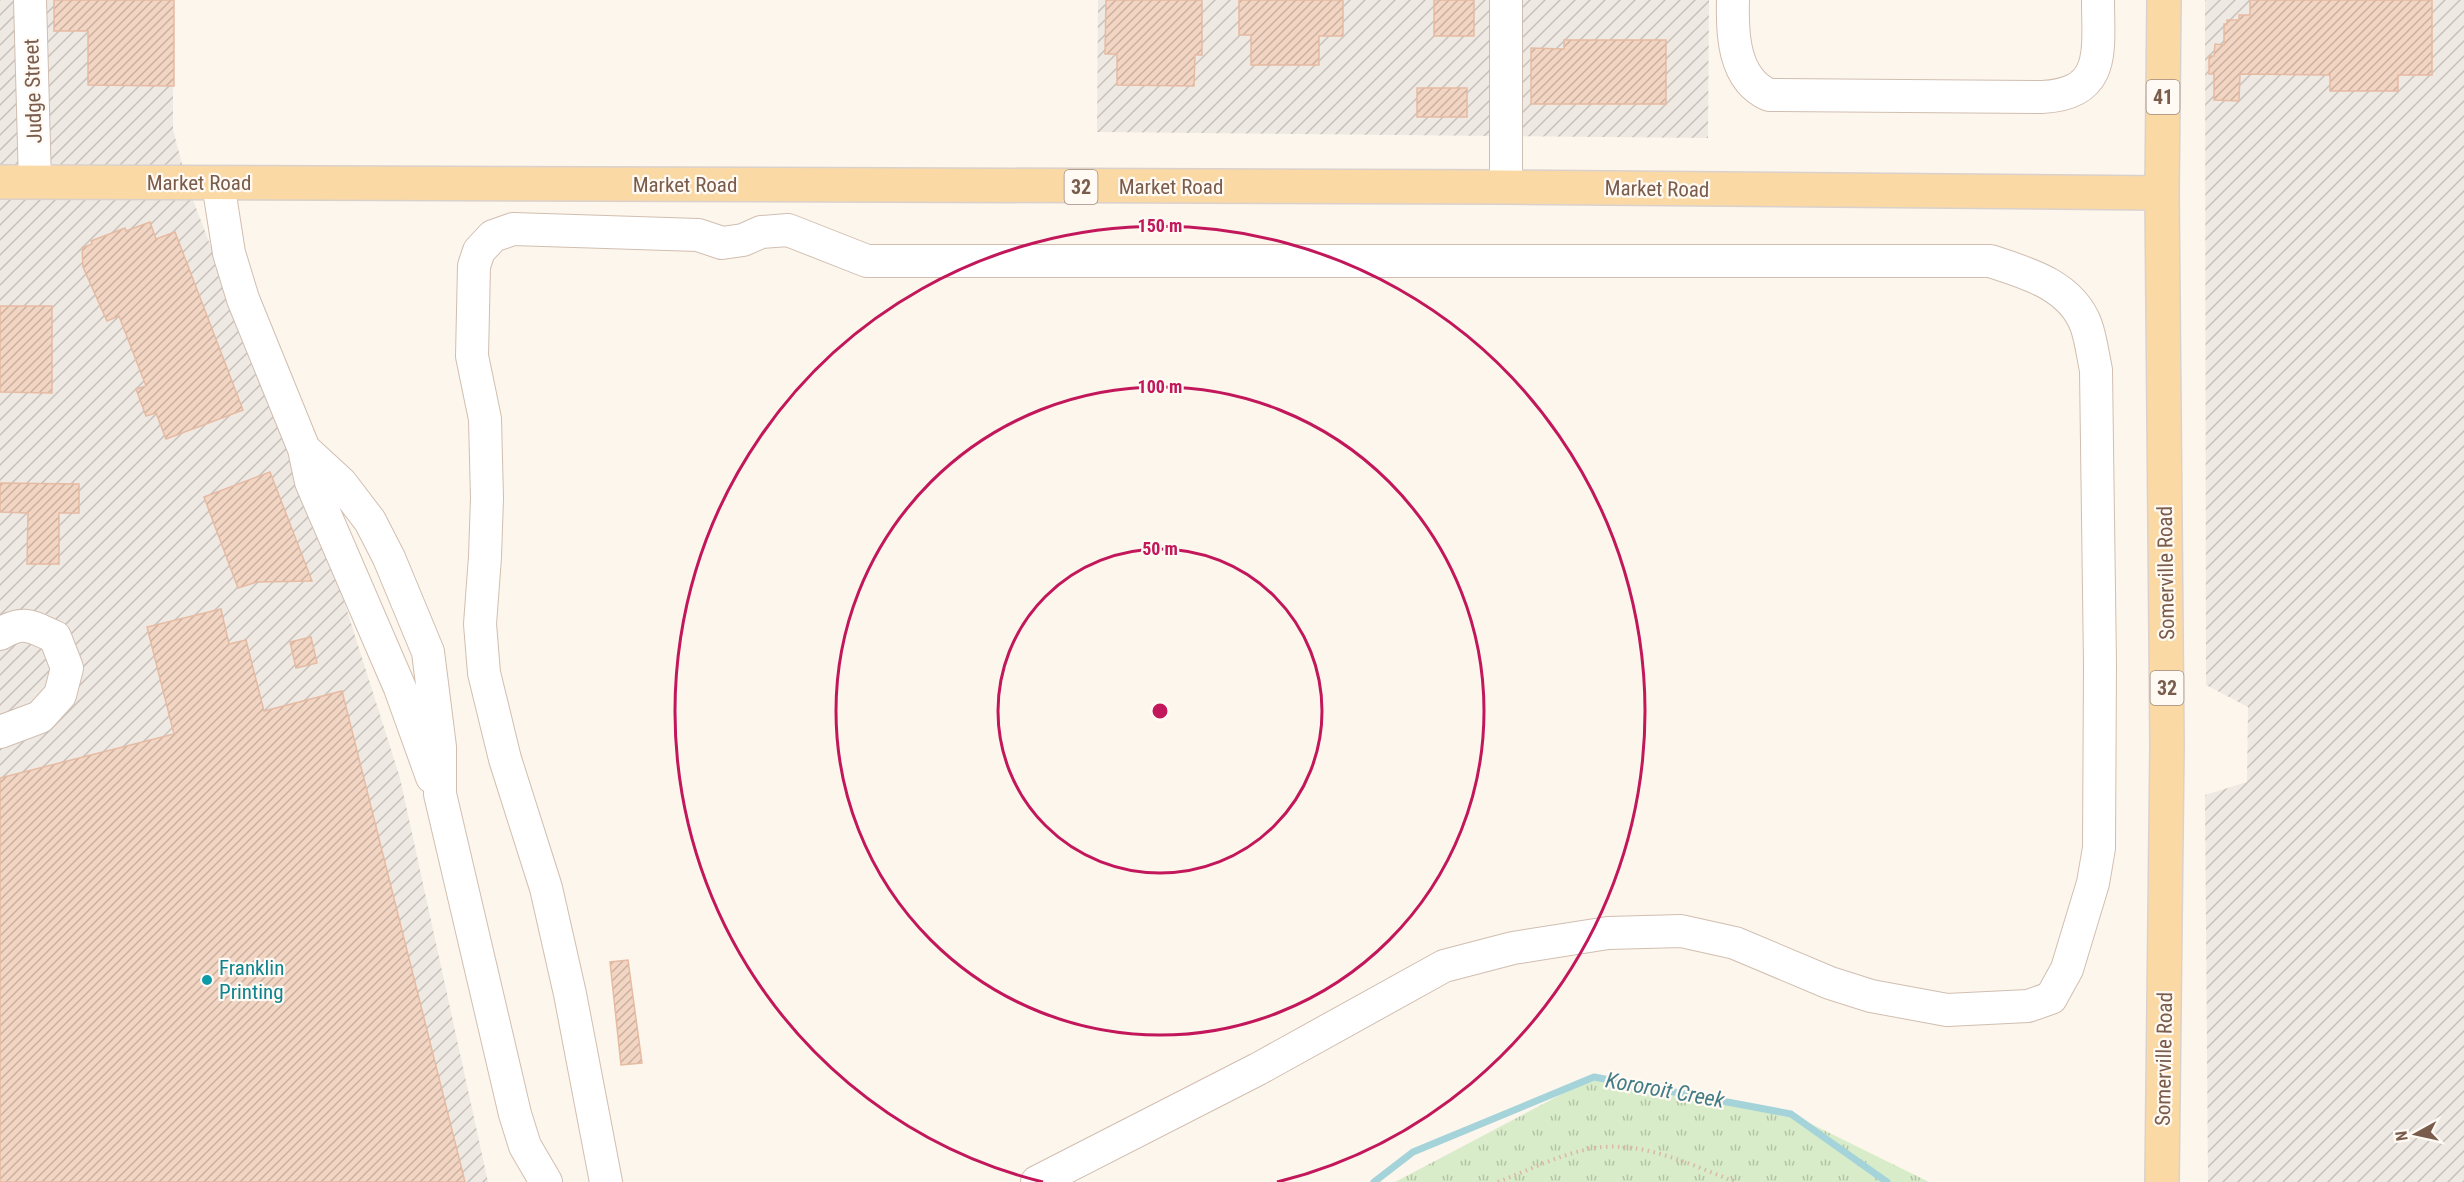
<svg xmlns="http://www.w3.org/2000/svg" width="2464" height="1182" font-family="'Roboto Condensed',sans-serif">
<style>
.industrial{fill:url(#industrial-furrows)}
.park{fill:url(#park-tufts)}
.lines{fill:none;stroke-linecap:round;stroke-linejoin:round}
.stream{stroke:#a5d3da;stroke-width:7}
.building{fill:url(#building-hatch);stroke:#e6bba3;stroke-width:1.5}
.minor-casing{stroke:#d1beb0;stroke-width:34}
.major-casing{stroke:#dad1cd;stroke-width:36}
.path{stroke:#d9b8a5;stroke-width:4;stroke-dasharray:1.5 4.5;stroke-linecap:butt}
.minor{stroke:#fff;stroke-width:32}
.major{stroke:#fbd9a5;stroke-width:33}
.ring{fill:none;stroke:#c2185b;stroke-width:3}
.culture-dot{fill:#0f9aa8;stroke:#fffaf3;stroke-width:2}
.labels{text-anchor:middle;dominant-baseline:central;stroke-width:4.5;stroke-linejoin:round;paint-order:stroke}
.shield{fill:#fffaf3;stroke:#a28b7f;stroke-width:1.5}
.shield-label{font-size:20px;font-weight:bold;fill:#7a5c4d}
.street-label{font-size:21px;fill:#7a5c4d;stroke:#fffaf3}
.culture-label{font-size:21px;fill:#0d838f;stroke:#fffaf3;text-anchor:start}
.water-label{font-size:22px;font-style:italic;fill:#437c86;stroke:#fffaf3}
.centre{fill:#c2185b;stroke:#fffaf3;stroke-width:3}
.ring-label{font-size:18px;text-anchor:middle;font-weight:bold;fill:#c2185b;stroke:#fffaf3;stroke-width:4.5;stroke-linejoin:round;paint-order:stroke}
</style>
<defs>
<pattern id="industrial-furrows" width="10" height="10" patternUnits="userSpaceOnUse" patternTransform="scale(1.5)"><rect width="10" height="10" fill="#efe9e4"/><path d="M-1 1l2-2M0 10L10 0M9 11l2-2" fill="none" stroke="#c7c0bb"/></pattern>
<pattern id="park-tufts" width="24" height="20" patternUnits="userSpaceOnUse" patternTransform="scale(1.5)"><rect width="24" height="20" fill="#d8ecc9"/><path d="M3 7l-1-3M5 7V3M7 7l1-3M15 17l-1-3M17 17v-4M19 17l1-3" fill="none" stroke="#b4c2a5"/></pattern>
<pattern id="building-hatch" width="6" height="6" patternUnits="userSpaceOnUse" patternTransform="scale(1.5)"><rect width="6" height="6" fill="#f3d5c3"/><path d="M-1 1l2-2M0 6l6-6M5 7l2-2" fill="none" stroke="#cab0a1"/></pattern>
</defs>
<rect width="100%" height="100%" fill="#fdf6ec"/>
<!-- industrial -->
<path class="industrial" d="M0,0H173V130L189,190L325,541L400,778L488,1182H0Z
M1098,0H1709L1708,138L1097,132Z
M2205,0H2464V1182H2208L2205,795L2247,782L2248,707L2206,685Z"/>
<!-- park -->
<path class="park" d="M1594,1077L1791,1114L1929,1182H1395Z"/>
<g class="lines">
<!-- stream -->
<path class="stream" d="M1374,1182L1413,1152L1594,1077L1791,1114L1887,1182"/>
</g>
<!-- building -->
<path class="building" d="M54,0H174V86L88,85V31H54Z
M1106,0H1202V55H1195L1194,86L1117,85V54H1105Z
M1239,0H1343V36H1319V65H1251V35H1239Z
M1434,0H1474V36H1434Z
M2250,0H2432V75H2398V91H2330V75L2240,74L2239,101L2214,100V74H2209V56H2214L2215,44L2224,45V24H2227V20H2239V15H2250Z
M1564,40H1666V104H1531V48L1564,49Z
M1417,88H1467V117H1417Z
M150,222L156,239L175,232L243,410L166,439L156,413L146,416L136,389L146,386L119,316L107,321L83,267L82,248L92,244L91,241L125,228L126,231Z
M0,306H52V393L0,392Z
M270,472L312,581L257,582L238,588L204,497Z
M0,483L79,484V513H59V564H27L28,513L0,512Z
M221,609L229,644L246,640L264,711L342,691L465,1182H0V778L174,734L147,627Z
M311,637L317,663L296,668L290,642Z
M628,960L642,1063L621,1065L610,962Z"/>
<g class="lines">
<defs>
<path id="minor" d="M30,0L35,182
M1506,0V187
M1733,0C1732,33 1733,79 1769,95L2042,97C2107,94 2098,50 2098,0
M218,183L229,253L243,299L304,449L341,483L370,521L389,558L428,652L440,747V794L515,1114L525,1146L546,1182
M304,449L311,482L400,688L432,777
M0,634C24,619 32,627 55,637L67,668L60,695L40,717L0,732
M606,1182L570,994L546,888L505,759L484,673L480,624L485,557L487,498L485,419L472,356L474,266L479,251L493,236L513,229L698,235L722,243L743,240L761,232L788,230L867,261H1990C2027,273 2071,285 2086,325C2091,339 2093,356 2096,370L2100,665L2099,848L2093,883L2067,969L2051,998L2028,1006L1947,1010L1871,996L1830,983L1735,943L1681,931L1608,933L1513,948L1444,966L1258,1069L1037,1182"/>
<path id="major" d="M0,182L1506,187L2162,193
M2162,1182L2167,745L2162,193L2164,0"/>
</defs>
<!-- minor casing -->
<use href="#minor" class="minor-casing"/>
<!-- major casing -->
<use href="#major" class="major-casing"/>
<!-- path -->
<path class="path" d="M1498,1182C1526,1171 1555,1157 1584,1150C1637,1137 1688,1164 1736,1182"/>
<!-- minor -->
<use href="#minor" class="minor"/>
<!-- major -->
<use href="#major" class="major"/>
</g>
<!-- distance rings -->
<g class="ring">
<circle cx="1160" cy="711" r="162"/>
<circle cx="1160" cy="711" r="324"/>
<path d="M1043 1182A485 485 0 1 1 1277 1182"/>
</g>
<!-- markers -->
<circle class="culture-dot" cx="207" cy="980" r="6"/>
<g class="labels">
<!-- shield labels -->
<g class="shield">
<rect x="2146.5" y="80" width="33" height="34" rx="4.5"/>
<rect x="1064.5" y="170" width="33" height="34" rx="4.5"/>
<rect x="2150.5" y="671" width="33" height="34" rx="4.5"/>
</g>
<g class="shield-label">
<text x="2163" y="97">41</text>
<text x="1081" y="187">32</text>
<text x="2167" y="688">32</text>
</g>
<!-- street labels -->
<g class="street-label">
<text transform="translate(33 91) rotate(-92)">Judge Street</text>
<text x="199" y="183">Market Road</text>
<text x="685" y="185">Market Road</text>
<text x="1171" y="187">Market Road</text>
<text transform="translate(1657 189) rotate(1)">Market Road</text>
<text transform="translate(2166 573) rotate(-91)">Somerville Road</text>
<text transform="translate(2164 1059) rotate(-89)">Somerville Road</text>
</g>
<!-- culture labels -->
<g class="culture-label">
<text x="219" y="968">Franklin<tspan x="219" dy="24">Printing</tspan></text>
</g>
<!-- water labels -->
<g class="water-label">
<text transform="translate(1665 1090) rotate(10)">Kororoit Creek</text>
</g>
</g>
<circle cx="1160" cy="711" r="9" class="centre"/>
<g class="ring-label">
<text x="1160" y="232">150 m</text>
<text x="1160" y="393">100 m</text>
<text x="1160" y="555">50 m</text>
</g>
<!-- north arrow -->
<g transform="translate(2416 1134) rotate(262)" stroke="#fffaf3" stroke-width="4.5" paint-order="stroke">
<path d="M0-4.5L10 22L0 15L-10 22Z" fill="#7a5c4d"/>
<text y="-9" font-size="16" font-weight="bold" text-anchor="middle" fill="#7a5c4d">N</text>
</g>
</svg>
